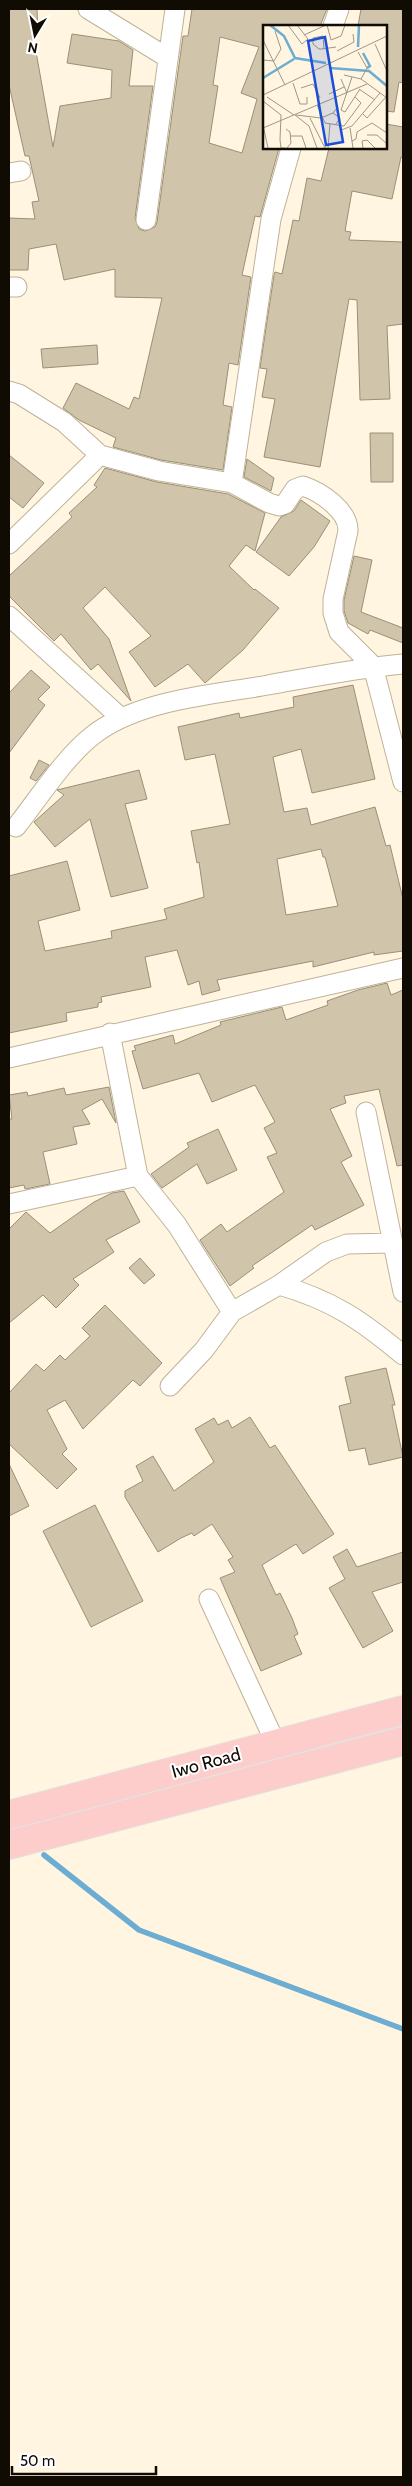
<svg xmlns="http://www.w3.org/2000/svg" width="412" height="2486" font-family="Cabin,sans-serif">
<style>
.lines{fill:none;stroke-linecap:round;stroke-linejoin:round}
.stream{stroke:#6cadd1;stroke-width:5.5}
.building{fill:#d0c4aa;stroke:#9b9077;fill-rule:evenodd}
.minor-casing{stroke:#beb399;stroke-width:21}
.primary-casing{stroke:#e2e2e1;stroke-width:30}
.minor{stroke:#fff;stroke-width:19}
.primary{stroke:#fdcdcb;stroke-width:28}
.labels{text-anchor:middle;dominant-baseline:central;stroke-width:4;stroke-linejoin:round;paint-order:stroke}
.street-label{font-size:18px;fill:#100c04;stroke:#fff}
.inset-river{fill:none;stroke:#6cadd1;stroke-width:2.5}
.inset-road{fill:none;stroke:#9f9888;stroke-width:1}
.view{fill:#1d4ed8;fill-opacity:0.15;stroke:#1d4ed8;stroke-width:2.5}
.inset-edge{fill:none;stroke:#100c04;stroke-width:2.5}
</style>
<rect width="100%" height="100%" fill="#fff5e0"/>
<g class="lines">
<!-- stream -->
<path class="stream" d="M44,1855L139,1930L403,2029"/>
</g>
<!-- building -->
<path class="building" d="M9,9H37L38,34L33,35L53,147L60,106L111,98L112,70L67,63L72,34L119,41L133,50L129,86H153L135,218L139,229L145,231L155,227L157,222L183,36H188L192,9H327L320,26H264V148H279L260,217L255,216L242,275L251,277L238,365L229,363L223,405L232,407L223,470L161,460L113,447L116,438L79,420L63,408L76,383L129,409L134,397L139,399L162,298L115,297V269L64,280L56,244L29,249L28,270H9V218L35,219L32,202L39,201L29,156H25L9,85ZM220,37L259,47L241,93L257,99L242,153L209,143L218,86L213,85Z
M361,9H403V83L399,82L394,112L386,111V26H358Z
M386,124L403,127V157H401L392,199L352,191L345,231L351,232L349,240L403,242V324L387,326L390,399L360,400L357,300L349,299L320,467L264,457L275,399L262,397L267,369L260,368L274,275L275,272L282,274L293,220L299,221L307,178L321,181L329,148H386Z
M97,345L98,364L43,368L41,349Z
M370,433H393V482H371Z
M9,455L44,483L23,508L9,497Z
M247,459L274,478L271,491L244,477Z
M105,468L157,482L228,494L265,513L255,551L246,545L229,566L254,590L255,589L279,608L243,650L205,683L188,664L155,687L129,652L151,636L105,587L83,608L109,639L131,701L98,664L91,670L61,634L54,641L9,596V576L72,517L69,513L97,487L94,485Z
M301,500L330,521L314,547L289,576L256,552L281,517L294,511Z
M354,556L372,560L361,612L403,628V643L370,630L368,634L348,623L344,611V600Z
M31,670L50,687L38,699L45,705L9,753V693Z
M353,685L375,779L312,793L301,749L273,757L284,812L307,808L311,825L375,807L386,846L390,845L403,899V951L374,955V952L313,967V961L217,980L220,990L202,995L199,981L188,985L177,950L145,957L151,987L101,997L102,1002L98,1003V1007L66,1013L67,1021L9,1033V876L67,861L80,910L38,921L45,951L112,938L111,931L167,919L164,909L204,897L199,862L197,863L191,831L230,824L215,754L185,760L178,727L239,713L240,718L294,707L293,697ZM321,849L323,857H325L338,906L286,915L277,859Z
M39,760L49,765L36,781L30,778Z
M139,770L147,799L125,804L148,888L111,897L90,819L55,847L34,822L64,795L57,790Z
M387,983L391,995L403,990V1165L397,1166L379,1089L344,1096L346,1103L330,1109L352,1156L341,1162L364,1205L315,1230L312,1225L252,1266L254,1268L230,1286L200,1240L221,1224L227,1232L284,1192L267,1157L277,1153L264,1128L275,1122L255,1085L212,1102L199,1073L143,1089L132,1051L136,1050L134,1046L173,1035L175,1044L221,1025L220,1022L282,1007L286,1020L328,1005L327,1001L358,990Z
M109,1087L116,1123L102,1099L82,1110L90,1124L73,1127L77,1144L43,1152L50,1184L25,1189L24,1185L9,1188V1119H12L9,1095L27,1092L28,1096L64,1088L66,1095Z
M218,1129L237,1170L207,1184L197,1164L162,1188L151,1174L189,1147L187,1143Z
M124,1191L140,1222L106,1240L114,1252L73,1279L79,1285L56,1308L43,1295L9,1323V1229L26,1212L50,1233L94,1202L112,1193Z
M140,1258L155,1275L144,1284L129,1268Z
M105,1305L162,1363L140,1386L133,1380L83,1429L65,1400L47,1410L67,1449L62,1454L77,1469L57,1489L9,1444V1393L36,1364L44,1371L60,1355L65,1360L90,1336L82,1328Z
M386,1368L395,1405H392L403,1457L369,1465L365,1448L349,1451L339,1406L351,1403L345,1377Z
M250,1417L270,1448L275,1445L334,1534L303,1554L296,1544L262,1565L276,1595L280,1593L292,1618L298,1634L294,1636L302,1654L261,1671L220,1578L235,1572L228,1560L233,1557L212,1524L194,1536L192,1533L181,1538L158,1552L125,1497V1491L143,1481L136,1466L153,1456L174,1491L214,1462L195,1429L214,1418L218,1425L228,1420L232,1428Z
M9,1464L29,1506L9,1516Z
M95,1505L143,1601L91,1627L43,1531Z
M347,1549L357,1567L403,1552V1582L372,1592L393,1631L363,1648L329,1588L345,1579L333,1557Z"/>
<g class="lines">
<defs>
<path id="minor" d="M88,9L168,58
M333,26L339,9
M9,173L21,171
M146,220L175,9
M9,287H17
M9,391L19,394L64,422L100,455L159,471L232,483L269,503L279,506L285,504L295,489L303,486C321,492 349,511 348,531L333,599V613L339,632L373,666L403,782
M232,483L271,219L291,148
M9,544L100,455
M9,616L120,717
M16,827C38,799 65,757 92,736C137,700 212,695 268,685C313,677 358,668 403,664
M110,1033L138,1176L177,1225L232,1312
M9,1058L403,968
M366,1112L403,1292
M9,1204L138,1176
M279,1285C332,1300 361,1320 403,1355
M170,1386L204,1350L232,1312L279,1285L326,1252L347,1244L392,1243
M209,1599L276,1744"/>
<path id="primary" d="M9,1815L403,1710
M9,1845L403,1741"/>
</defs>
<!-- minor casing -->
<use href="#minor" class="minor-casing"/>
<!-- primary casing -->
<use href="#primary" class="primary-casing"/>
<!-- minor -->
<use href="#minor" class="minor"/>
<!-- primary -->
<use href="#primary" class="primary"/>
</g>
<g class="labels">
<!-- street labels -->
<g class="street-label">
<text transform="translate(206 1763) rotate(-15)">Iwo Road</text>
</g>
</g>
<!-- overview -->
<g transform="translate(263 25)">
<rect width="124" height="124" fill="#fff5e0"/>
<path class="inset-river" d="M7,0L21,11L32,33L63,38M95,22L96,0M100,28L107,41L104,43M67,43L106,46L124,61M0,53L31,34"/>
<path class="inset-road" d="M25,0L39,19L45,14L34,0M64,0L68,15M41,10L63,0M0,15L22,60M68,15L78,11L82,0M112,19L124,46M61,24L60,11L50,13V19L56,24H59L73,22M74,26L91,17L90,9M95,27L104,43L98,54M0,35L11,36L18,24L12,6M81,50L98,54L124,73M89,52L78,85L82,87L97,64M78,54L84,68M30,58L37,79H44V72M38,63L50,59L57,73M96,64L112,75M66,69L81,62M0,70L124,11M4,72L31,90M0,76L18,90L17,115L18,123H22M54,80L62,98L81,101L98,78L92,72M70,88L77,93L73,99M100,89L104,93L123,72M32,90L46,101L54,123M33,90L58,93L70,88L74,83M47,93L62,123M0,100L5,123M0,103L104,59M87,103L90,123M23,104L27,107L28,118L24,123M78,105L89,101L117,68M104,110H114L124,119M27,111H39L43,123M89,116L93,114L94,107L109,98L124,108M65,123L67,99M100,123L99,116L104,115L112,123"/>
<path class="view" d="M62,12L80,117L63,120L45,16Z"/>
<rect width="124" height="124" class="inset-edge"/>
</g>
<!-- border -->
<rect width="412" height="2486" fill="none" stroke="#100c04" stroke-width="20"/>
<!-- north arrow -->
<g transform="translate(35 35) rotate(190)" stroke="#ffffff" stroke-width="4" paint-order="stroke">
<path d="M0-4L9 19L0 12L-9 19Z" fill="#100c04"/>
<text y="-8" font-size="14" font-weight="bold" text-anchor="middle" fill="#100c04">N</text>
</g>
<!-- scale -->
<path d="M12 2466v8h144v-8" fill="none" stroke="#100c04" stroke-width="2.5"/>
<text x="20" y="2466" font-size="15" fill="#100c04" stroke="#ffffff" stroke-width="4" paint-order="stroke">50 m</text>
</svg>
